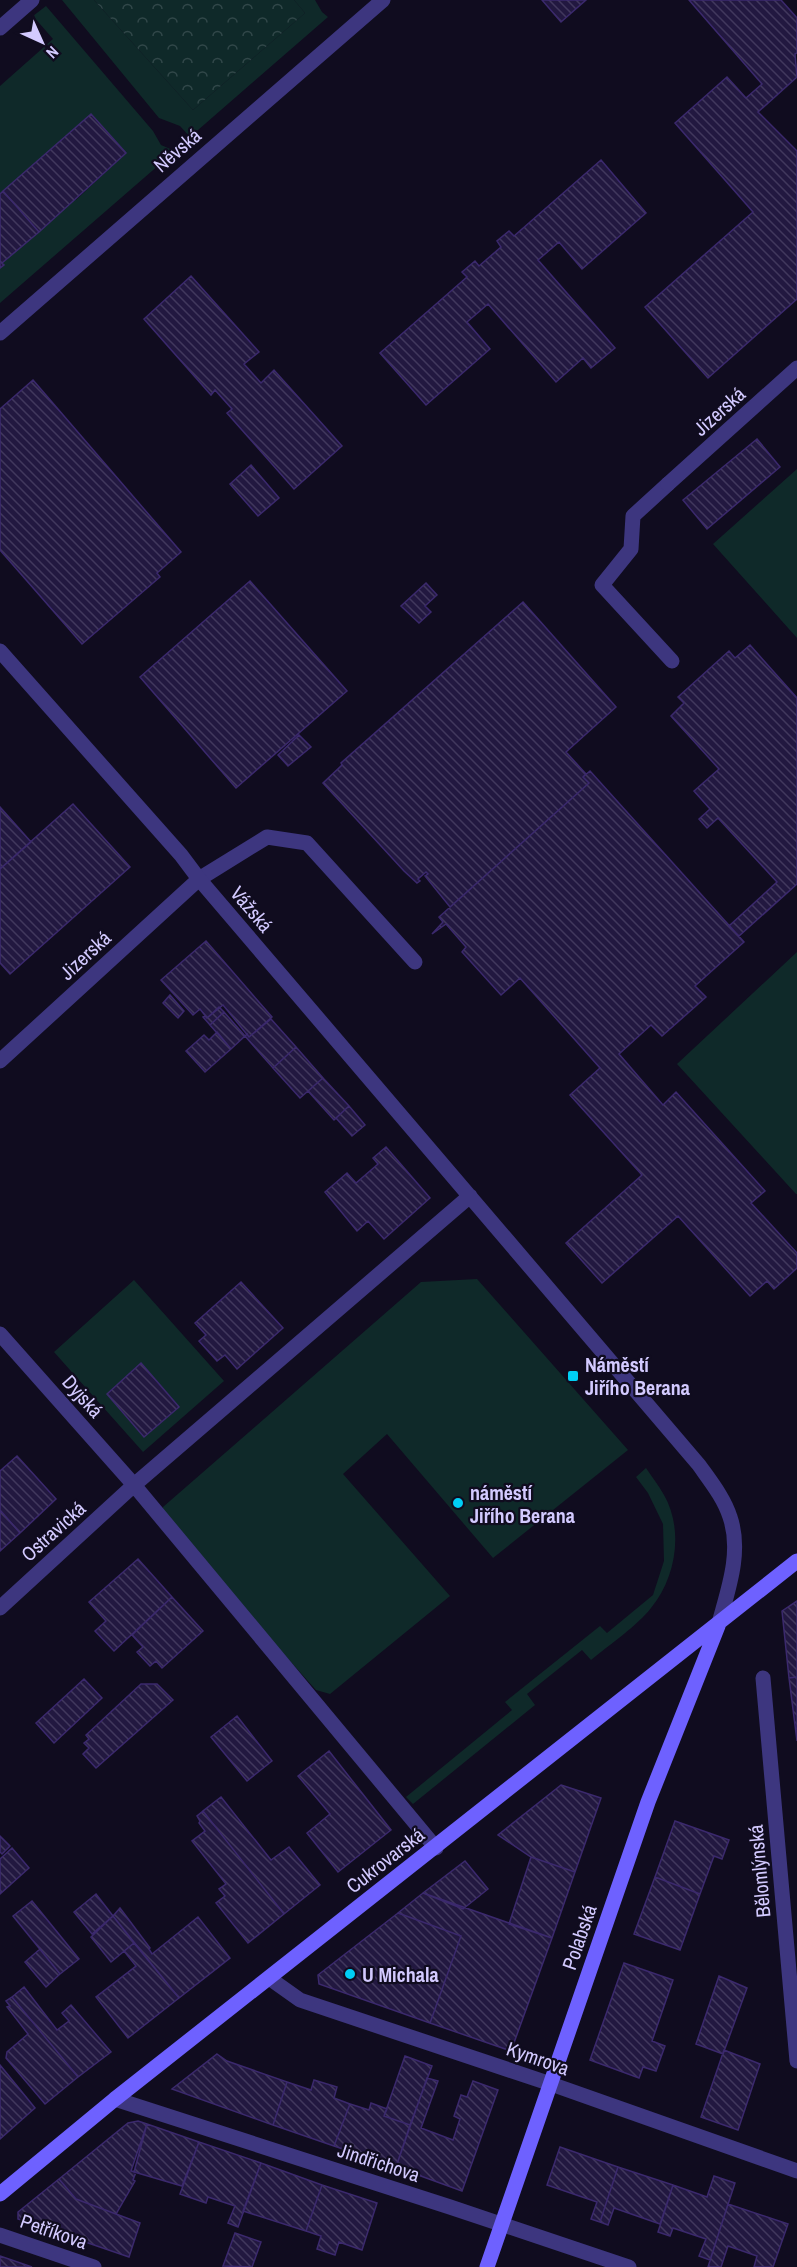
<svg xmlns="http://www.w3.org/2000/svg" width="797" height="2267" font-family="'Archivo Narrow',sans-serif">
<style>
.green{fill:#0f2929;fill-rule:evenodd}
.park{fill:url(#park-crowns)}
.building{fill:url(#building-back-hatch);stroke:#3b296d;stroke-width:1.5}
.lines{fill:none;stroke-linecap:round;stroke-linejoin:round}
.lane{stroke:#3d367f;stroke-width:15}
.street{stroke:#3d367f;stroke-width:15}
.secondary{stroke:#6e61ff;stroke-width:15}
.poi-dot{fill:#00cef5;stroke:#100c1f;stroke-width:2}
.labels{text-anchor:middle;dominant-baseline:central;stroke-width:4.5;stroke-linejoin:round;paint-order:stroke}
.street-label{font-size:20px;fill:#d3caff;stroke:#100c1f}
.poi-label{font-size:20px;font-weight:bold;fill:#d3caff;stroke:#100c1f;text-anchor:start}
</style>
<defs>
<pattern id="park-crowns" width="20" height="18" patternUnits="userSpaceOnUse" patternTransform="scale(1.5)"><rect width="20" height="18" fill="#0f2929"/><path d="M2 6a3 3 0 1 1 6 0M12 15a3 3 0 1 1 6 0" fill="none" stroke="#314749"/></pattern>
<pattern id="building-back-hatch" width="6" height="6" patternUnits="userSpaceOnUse" patternTransform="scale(1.5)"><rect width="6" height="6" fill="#221840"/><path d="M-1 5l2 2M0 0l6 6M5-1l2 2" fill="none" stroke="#41385d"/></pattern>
</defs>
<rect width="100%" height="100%" fill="#100c1f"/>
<!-- green -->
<path class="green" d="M62,0H94L193,110L305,13L294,0H315L322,12L328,17L190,137L180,126L159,118Z
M46,6L153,131L161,145L175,151L0,303V268L2,263L75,199L76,200L126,153L91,114L0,194V86L53,39L33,16Z
M797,469V638L713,544Z
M797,952V1194H796L677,1064Z
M477,1279L628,1450L493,1558L387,1434L343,1474L450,1596L330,1694L316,1690L161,1517L163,1507L421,1282Z
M134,1280L224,1381L143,1452L54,1352ZM141,1364L179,1407L144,1437L107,1394Z
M646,1468C652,1477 659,1486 664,1495C684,1530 676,1578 651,1608C637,1626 609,1645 591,1660L582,1650L527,1694L535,1705L413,1804L406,1797L512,1710L505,1702L600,1626L607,1633L653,1595L664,1561L663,1524L648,1493L636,1477Z"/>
<!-- park -->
<path class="park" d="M94,0H294L305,13L193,110Z"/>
<!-- building -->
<path class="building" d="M542,0H586L561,22Z
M689,0H781L797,18V53L795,54L797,77L758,112L797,151V299L708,378L645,307L753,212L675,123L727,77L746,98L762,84Z
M91,114L126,153L39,232L3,191Z
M601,160L646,213L582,269L559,242L538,260L615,348L591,368L583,358L556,382L488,304L467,322L490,349L426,405L380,353L467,277L462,272L475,261L479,266L501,247L497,241L509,231L514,236Z
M3,191L39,232L2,263L4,265L0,268V194Z
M191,276L259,352L244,364L261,383L274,370L342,446L294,489L227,413L232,409L215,390L211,395L144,319Z
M33,380L181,552L157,573L160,577L82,644L0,550V409Z
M757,439L780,467L707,529L683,500Z
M251,465L279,498L258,516L230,484Z
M250,581L347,691L236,788L140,677Z
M426,583L437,595L425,606L431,612L419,623L401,606Z
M523,602L616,707L566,752L586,774L583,777L589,783L450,907L425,876L428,874L426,872L418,879L420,881L417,883L404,871L323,783L342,765L341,763Z
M750,645L797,698V884L739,936L729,926L777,882L718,818L707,828L699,819L710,809L694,791L719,769L671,716L684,703L678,697L729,651L735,658Z
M299,735L311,747L288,766L278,755Z
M590,771L744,942L695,986L706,997L662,1036L651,1025L619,1054L663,1105L676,1092L765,1191L751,1203L797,1253V1268L774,1289L767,1281L750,1296L678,1216L602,1283L566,1243L642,1175L570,1095L600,1068L520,978L501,995L462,952L466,947L446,924L432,934L443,922L439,917L589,783L583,777Z
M73,804L130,867L10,974L0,963V869Z
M0,807L31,842L0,869Z
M206,941L272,1017L249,1037L223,1005L207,1018L200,1009L193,1015L161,980Z
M170,995L184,1011L178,1018L163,1003Z
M219,1007L224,1012L210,1025L203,1017L205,1016L207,1018Z
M224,1012L245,1036L231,1049L210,1025Z
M271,1019L296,1047L273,1068L245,1036L247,1034L249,1037Z
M217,1032L231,1049L205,1072L186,1051L204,1035L209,1040Z
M296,1047L323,1078L300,1098L273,1068Z
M323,1078L349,1106L334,1120L308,1091Z
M349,1106L365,1125L352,1136L336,1118Z
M386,1147L430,1198L384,1239L368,1221L357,1231L325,1192L347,1173L356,1183L378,1164L373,1158Z
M241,1282L283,1328L237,1369L225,1355L217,1361L199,1341L206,1335L195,1323Z
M141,1363L179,1407L144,1437L107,1394Z
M17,1456L56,1499L20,1533L0,1510V1471Z
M0,1510L20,1533L0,1551Z
M138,1559L172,1597L114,1651L95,1631L106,1621L89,1602Z
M172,1597L203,1631L162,1668L156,1661L150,1666L137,1652L143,1647L132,1635Z
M797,1601V1677L789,1678L782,1611Z
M797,1677V1741L789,1678Z
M84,1679L102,1698L54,1743L36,1723Z
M141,1684H157L173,1700L96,1768L83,1754L89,1748L84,1743L89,1739L86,1735Z
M237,1716L272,1761L247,1781L211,1737Z
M329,1751L391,1830L338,1872L307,1833L330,1814L298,1776Z
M561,1785L601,1798L575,1872L531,1857L498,1835Z
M221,1797L271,1860L289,1847L320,1885L284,1914L203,1811Z
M203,1811L284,1914L248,1943L216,1903L225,1896L219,1889L226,1884L192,1841L205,1831L199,1823L200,1821L197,1816Z
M675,1821L729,1840L722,1859L714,1856L700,1894L655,1877Z
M0,1836L10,1846L2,1854L0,1852Z
M12,1848L29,1868L0,1894V1859Z
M531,1857L575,1872L552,1938L509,1924Z
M465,1861L488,1889L463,1909L423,1893Z
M655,1877L700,1894L680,1950L634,1934Z
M423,1893L552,1938L511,2051L430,2023L461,1936L398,1913Z
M96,1894L113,1916L92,1934L74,1912Z
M32,1901L79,1959L60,1974L13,1916Z
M120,1908L150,1948L149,1949L152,1954L198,1917L230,1958L179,1998L113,1916Z
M398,1913L461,1936L430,2023L319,1984L318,1975Z
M113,1916L134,1943L111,1962L91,1937Z
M134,1943L179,1998L128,2038L96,1997L136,1966L124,1951Z
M40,1949L60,1974L46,1987L25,1962Z
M624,1963L673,1980L652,2041L665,2046L656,2071L643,2067L639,2078L590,2060Z
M719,1976L747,1988L723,2054L696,2044Z
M24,1987L57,2030L69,2021L62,2013L71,2005L111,2052L78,2077L12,1997Z
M12,1997L78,2077L45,2104L6,2058L7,2052L28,2034L7,2007L10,2006L6,2001Z
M724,2050L760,2064L738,2130L701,2117Z
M217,2054L227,2061L287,2082L273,2125L172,2089Z
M405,2056L432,2066L410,2125L384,2116Z
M0,2065L35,2108L0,2139Z
M427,2078L438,2081L421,2128L453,2140L460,2119L454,2116L461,2095L467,2097L473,2081L498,2090L462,2191L396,2167Z
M314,2080L337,2087L334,2098L350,2104L334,2146L273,2125L287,2082L311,2090Z
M371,2103L387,2109L384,2116L410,2125L396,2167L334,2146L350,2104L369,2110Z
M138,2121L147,2124L131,2171L136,2172L133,2180L135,2181L116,2214L76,2199L59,2179L128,2123Z
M147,2124L199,2142L182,2186L134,2172Z
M199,2142L261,2163L238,2227L228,2223L235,2206L208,2197L206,2203L180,2194Z
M560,2147L618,2167L600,2222L591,2219L597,2202L547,2185Z
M261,2163L322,2185L306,2231L243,2211Z
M618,2167L673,2185L660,2224L614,2208L608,2225L600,2222Z
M714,2176L735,2183L710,2260L699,2256L706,2239L673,2228L670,2236L658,2232L673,2185L707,2197Z
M59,2179L76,2199L140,2223L129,2257L18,2219V2212Z
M322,2185L377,2203L362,2250L339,2242L335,2255L317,2249L321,2236L306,2231Z
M728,2204L788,2224L773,2267H754L757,2256L728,2246L721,2267H708Z
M235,2233L261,2242L252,2267L223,2266Z
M0,2256L32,2267H0Z"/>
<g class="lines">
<!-- lane -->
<path class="lane" d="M668,484L633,516L631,549L602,585L672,661
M199,879L267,837L307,843L415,962"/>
<!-- street -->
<path class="street" d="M0,28L32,0
M0,333L383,0
M668,484L797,368
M0,651L181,855L199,879L699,1465C711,1482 724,1498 730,1517C742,1552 728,1590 719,1623
M0,1061L199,879
M0,1334L134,1485L436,1848
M0,1608L134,1485L470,1196
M763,1678L797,2061
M269,1978L300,2000L551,2084L797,2171
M115,2099L450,2207L629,2267
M0,2235L94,2267"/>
<!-- secondary -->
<path class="secondary" d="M0,2194L115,2099L797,1561
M487,2267L648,1802L718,1626"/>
</g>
<!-- markers -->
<g class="poi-dot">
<rect x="567" y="1370" width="12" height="12" rx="3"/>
<circle cx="458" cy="1503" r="6"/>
<circle cx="350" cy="1974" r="6"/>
</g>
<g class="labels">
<!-- street labels -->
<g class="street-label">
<text transform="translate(177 150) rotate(-41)">Něvská</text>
<text transform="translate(719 411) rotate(-42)">Jizerská</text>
<text transform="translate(252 909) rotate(50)">Vážská</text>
<text transform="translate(85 955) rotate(-43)">Jizerská</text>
<text transform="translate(83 1396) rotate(48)">Dyjská</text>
<text transform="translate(53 1531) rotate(-42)">Ostravická</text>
<text transform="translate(385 1860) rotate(-38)">Cukrovarská</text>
<text transform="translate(759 1871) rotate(-95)">Bělomlýnská</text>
<text transform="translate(579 1937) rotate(-71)">Polabská</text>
<text transform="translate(538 2058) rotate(19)">Kymrova</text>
<text transform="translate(379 2162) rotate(18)">Jindřichova</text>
<text transform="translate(54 2231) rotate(19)">Petříkova</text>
</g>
<!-- poi labels -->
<g class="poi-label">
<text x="585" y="1364">Náměstí<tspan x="585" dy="23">Jiřího Berana</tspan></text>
<text x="470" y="1492">náměstí<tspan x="470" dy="23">Jiřího Berana</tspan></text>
<text x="362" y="1974">U Michala</text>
</g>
</g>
<!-- north arrow -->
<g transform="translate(42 42) rotate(135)" stroke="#100c1f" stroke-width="4.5" paint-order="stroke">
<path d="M0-4.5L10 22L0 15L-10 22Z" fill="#d3caff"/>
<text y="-9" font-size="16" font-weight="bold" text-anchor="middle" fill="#d3caff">N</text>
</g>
</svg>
